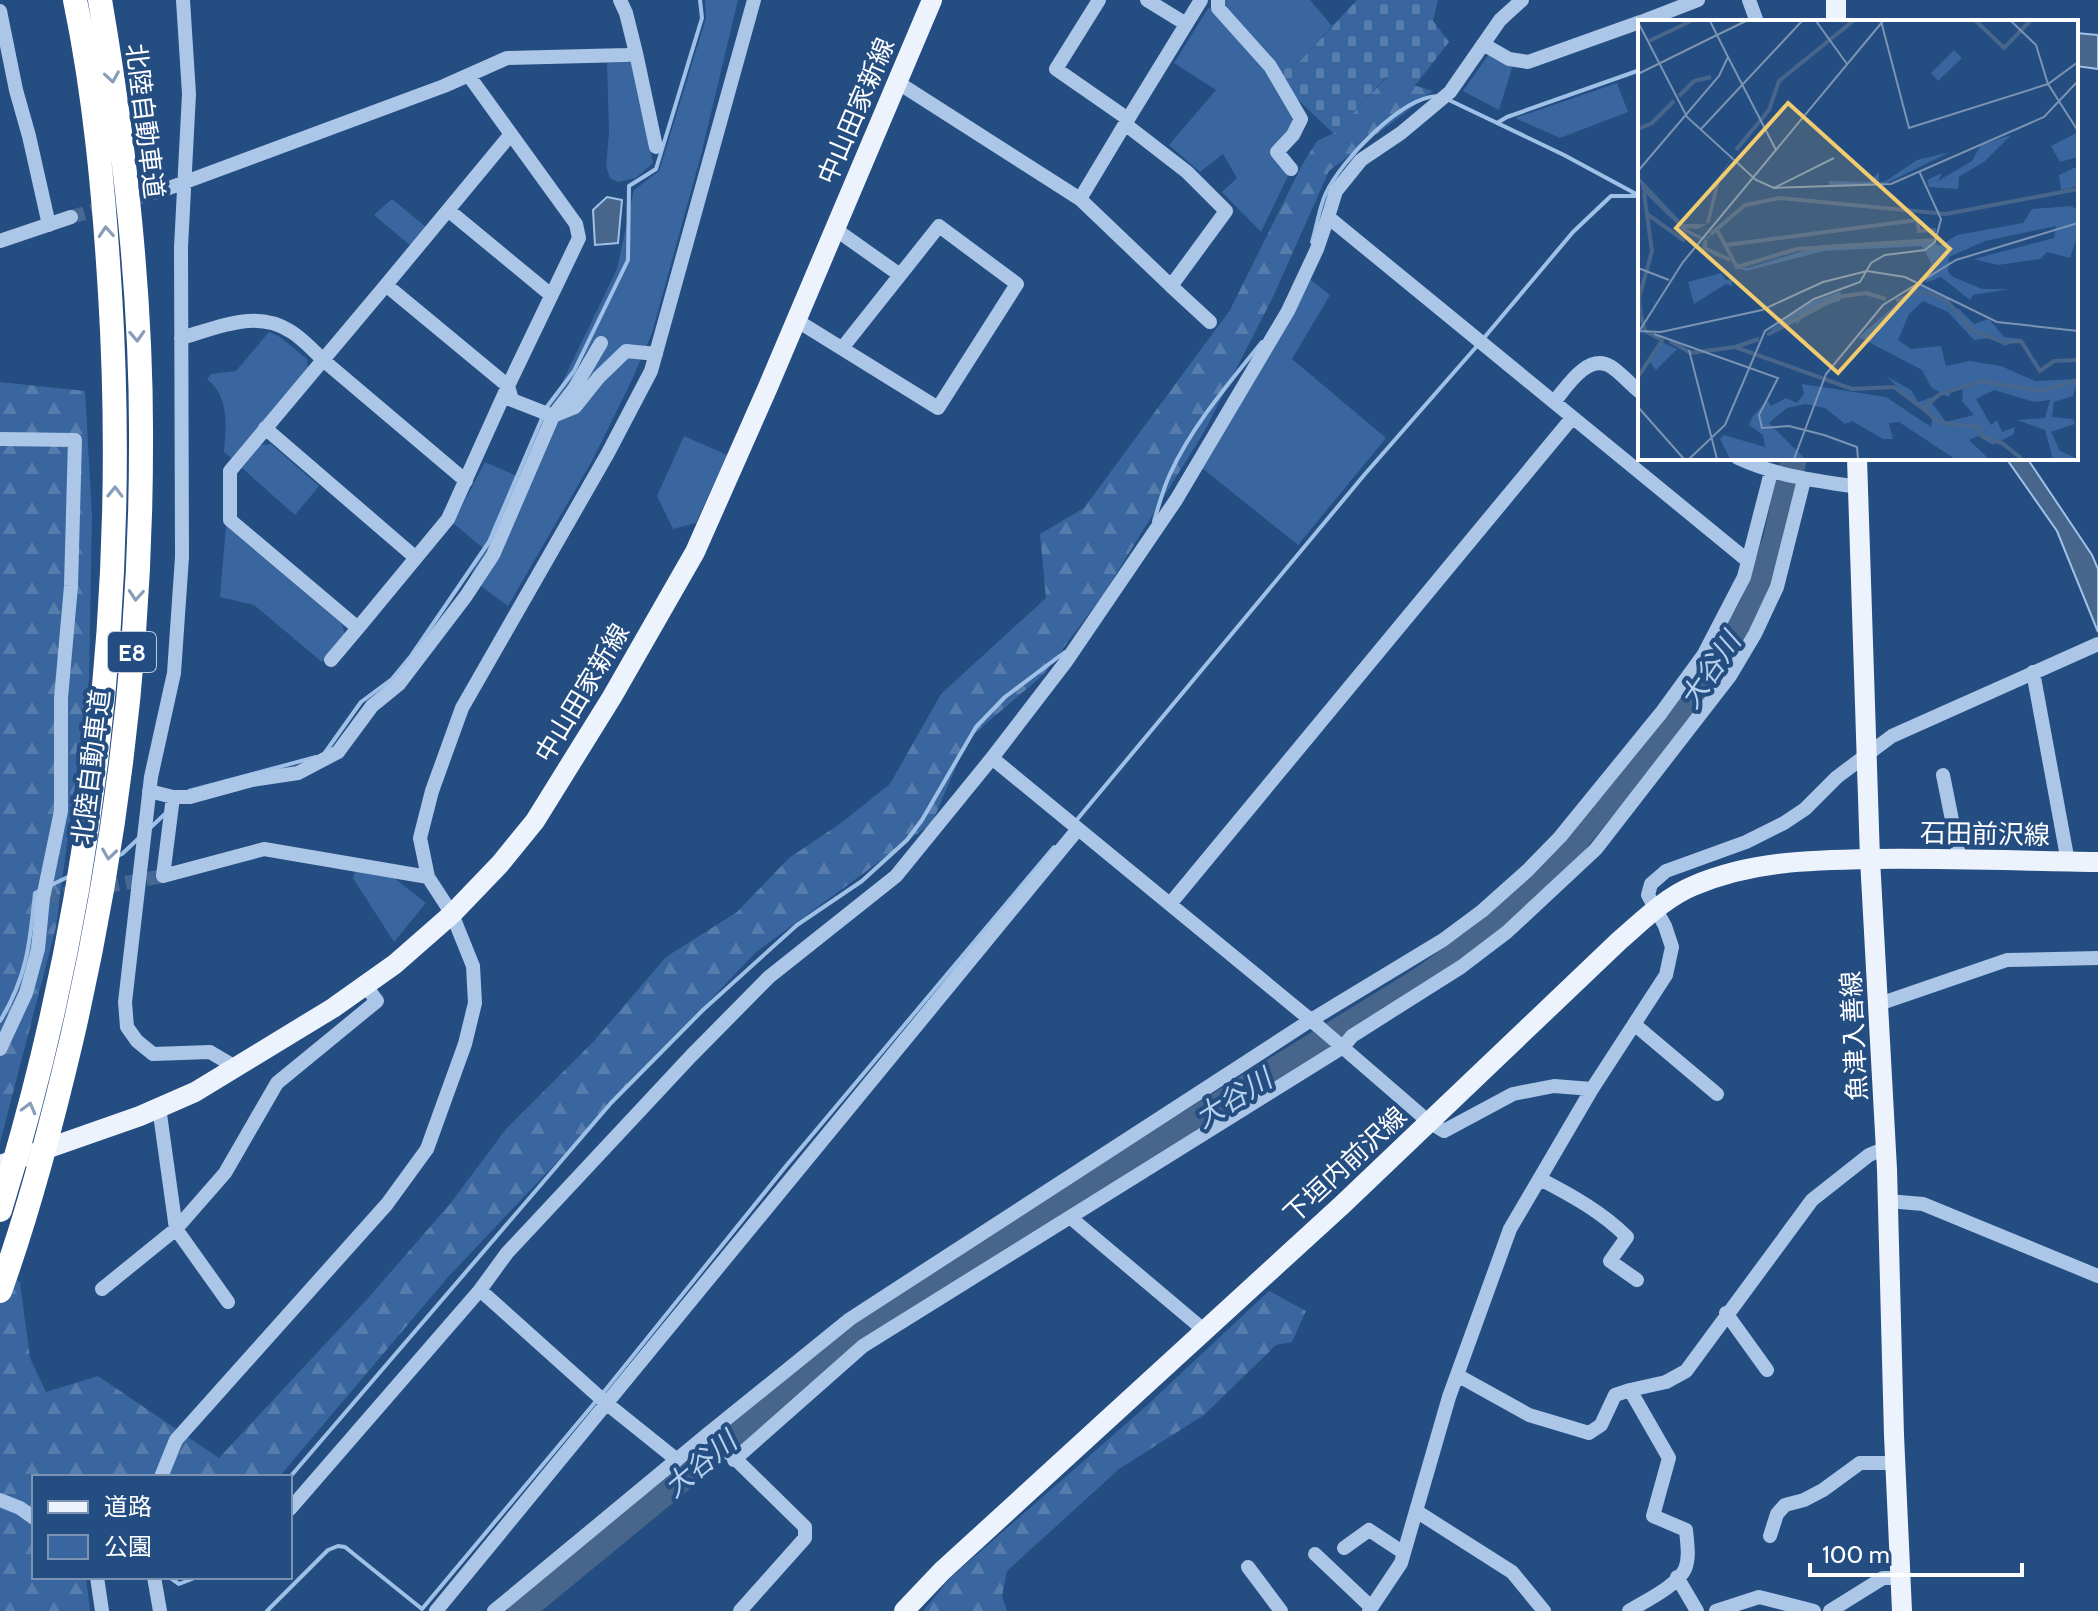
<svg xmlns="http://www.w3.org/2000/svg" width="2098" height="1611" font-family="Cabin,'Noto Sans JP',sans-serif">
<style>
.green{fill:#39669e}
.forest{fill:url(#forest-firs)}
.cemetery{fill:url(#cemetery-stones)}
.water{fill:#48668b;stroke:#a0c1e7;stroke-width:2}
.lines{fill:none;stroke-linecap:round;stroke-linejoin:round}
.stream{stroke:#a0c1e7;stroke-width:4}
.river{stroke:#48668b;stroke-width:26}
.minor-tunnel{stroke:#456894;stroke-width:14;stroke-dasharray:14 7;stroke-linecap:butt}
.minor{stroke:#acc6e7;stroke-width:14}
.major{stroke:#edf3fd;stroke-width:20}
.highway{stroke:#fff;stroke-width:24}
.oneway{stroke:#879dba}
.labels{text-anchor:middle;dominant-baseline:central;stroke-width:8;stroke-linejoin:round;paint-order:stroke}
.shield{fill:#244d81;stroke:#bdcad9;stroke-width:2}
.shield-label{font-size:24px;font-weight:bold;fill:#fff}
.street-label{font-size:26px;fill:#fff;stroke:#244d81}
.water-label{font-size:28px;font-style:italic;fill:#b7d0ee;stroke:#244d81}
.inset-river{fill:none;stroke:#48668b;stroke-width:4}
.inset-road{fill:none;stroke:#7c94b3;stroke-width:2}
.view{fill:#f1cb6f;fill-opacity:0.15;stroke:#f1cb6f;stroke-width:4}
.inset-edge{fill:none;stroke:#fff;stroke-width:4}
</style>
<defs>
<pattern id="forest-firs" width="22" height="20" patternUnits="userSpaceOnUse" patternTransform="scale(2)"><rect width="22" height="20" fill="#39669e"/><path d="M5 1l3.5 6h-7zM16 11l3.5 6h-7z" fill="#577dad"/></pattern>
<pattern id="cemetery-stones" width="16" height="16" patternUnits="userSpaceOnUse" patternTransform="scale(2)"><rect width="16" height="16" fill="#39669e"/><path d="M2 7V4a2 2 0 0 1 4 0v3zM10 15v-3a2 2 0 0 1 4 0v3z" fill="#577dad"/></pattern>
</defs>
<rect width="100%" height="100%" fill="#244d81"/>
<!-- green -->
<path class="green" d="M705,0H738L701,155L652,333L631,382L592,461L508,606L470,578L483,548L453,523L485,462L517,476L617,269L634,190L659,171L706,18Z
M1224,0H1310L1332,26L1300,61L1273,64L1226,8Z
M1209,7L1262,66L1295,121L1270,154L1288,176L1261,232L1222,192L1237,178L1223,154L1200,172L1169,145L1216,90L1174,63Z
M1489,54L1512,68L1499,110L1463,91Z
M633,62L653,163L636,178L618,182L610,178L606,166L609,133L607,63Z
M1617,83L1628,112L1560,138L1515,118Z
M392,199L426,227L411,246L374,215Z
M1310,279L1330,295L1292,359L1386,438L1298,545L1202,468Z
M269,332L280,337L307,359L308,369L231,458L224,452C226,425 230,398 207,379L211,374L236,371Z
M684,436L727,455L696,523L673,529L657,496Z
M271,444L319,486L295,515L242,468L261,445Z
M226,526L342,624L345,635L322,662L254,605L220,597Z
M356,869L393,877L426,903L394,942L353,878Z"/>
<!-- forest -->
<path class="forest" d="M1387,77L1433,91L1329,171L1273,297L1204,432L1103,595L1043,675L968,739L932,823L755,953L448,1277L279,1477H34V1577H86L90,1611H0V1259L20,1283L30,1358L46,1392L98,1376L219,1458L369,1297L450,1204L506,1129L594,1041L666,957L737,912L789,858L841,823L890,784L941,694L1046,598L1040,534L1084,508L1230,310L1302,165L1317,141L1334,133Z
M0,382L85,391L92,516L89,679L56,927L0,1143Z
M1269,1291L1306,1311L1292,1342L1276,1345L1204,1415L1119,1469L1007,1571L1002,1596L1007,1611H923L950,1578L1144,1408Z"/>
<!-- cemetery -->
<path class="cemetery" d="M1357,0H1438L1433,21L1449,42L1414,87L1386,77L1334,134L1292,94L1273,64L1300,61Z"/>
<!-- water -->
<path class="water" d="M2076,33L2098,35V69L2076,66Z
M607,197L622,200L618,243L595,245L593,210Z
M2006,458H2027L2092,555L2098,569V632L2057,531Z"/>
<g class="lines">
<!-- stream -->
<path class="stream" d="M1449,100L1564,155L1638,195
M1497,123L1507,117L1640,70
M1312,242C1317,226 1319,208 1326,193C1341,161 1400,98 1437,96
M1483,339L1573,232L1611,196H1640
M546,408L574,371L628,260L629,186L656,169L702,18L700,0
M1154,521C1159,505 1163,489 1170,474C1192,426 1229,383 1262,342
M324,754L361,702L392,679L411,656L489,542L543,416
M189,791L316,757
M1075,822L1365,474L1477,346
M149,829L166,813
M115,857L122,854L139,838
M49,886L70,876
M0,1021C27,977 30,943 35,893L41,890
M290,1477L611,1103L703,1010L797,925L862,881L907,840L922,820L976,727L1005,697L1065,652
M169,1577L179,1584L197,1577
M267,1611L328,1550L338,1546L345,1547L422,1609L607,1388L786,1166L1054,847"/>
<!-- river -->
<path class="river" d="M521,1611L808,1375L890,1314L1212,1109L1424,978L1485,934L1547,875L1710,678L1753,605L1776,539L1794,458"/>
<!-- minor-tunnel -->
<path class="minor-tunnel" d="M71,217L161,191
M43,898L163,876"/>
<!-- minor -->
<path class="minor" d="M183,0L189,94L181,247L182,557L174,673L151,777L125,1002L127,1027L137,1041L153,1054L210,1052L237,1068
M1099,0L1056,69L1128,119
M1147,0L1186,24
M1218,0V8L1270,66L1301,119L1293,135L1277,152L1291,169
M1522,0L1500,20L1450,92L1401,133L1361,160L1336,191L1328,217L1748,561
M1749,0L1757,22
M0,11L16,90L29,136L49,225
M1641,22L1698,0
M1483,44L1509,59L1528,62L1640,22
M636,53L656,147
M897,82L1080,199L1171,286L1226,211L1187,172L1125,124L1201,0
M161,191L444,86L507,58L627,55L636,53L626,13L620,0
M1080,199L1125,124
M448,210L551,295
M835,229L900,275
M0,241L71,217
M386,285L511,134
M1171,286L1210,322
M796,320L938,408L1017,284L939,226L843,347
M181,338C217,328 255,309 290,331C302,338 313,350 323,360L386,285L508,386L579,238L576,224L469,76
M508,386L512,400L553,416L575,407L599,377L626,351L656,354
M1554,402C1566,388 1587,353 1610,366C1620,372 1630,384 1640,392
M265,428L416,558
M0,439L75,440L71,586L61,698V811L43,898L38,949L26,993L0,1049
M1738,458C1777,476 1816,481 1858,487
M466,481L323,360L230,471V520L358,628L448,519L508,386
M331,660L358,628
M2033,672L2068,862
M992,758L1318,1026L1429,1122L1444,1131L1513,1094L1554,1086L1592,1089
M1943,775L1960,860
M149,791L173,797L163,876L264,849L428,877
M173,797H190L252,780L298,773L338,752L372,706L399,684L466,596L493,555L553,416L574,389L601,343
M1170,904L1572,418
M1879,1004L2007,960L2098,958
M1634,1024L1717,1094
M159,1107L176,1229L228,1302
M1540,1179C1571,1195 1602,1212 1627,1237L1610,1261L1637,1280
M1888,1201L1923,1204L2098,1276
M1071,1218L1205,1331
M102,1289L176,1229L225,1173L277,1083L377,1001L365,985
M480,1290L606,1403L677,1460
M1726,1313L1767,1370
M1457,1375L1529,1415L1589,1433L1601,1425L1615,1395L1630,1390
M709,1433L850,1319L1311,1020L1443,940L1482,911L1528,870L1560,837L1661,713L1704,654L1744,577L1771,472
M734,1460L863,1346L1343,1047L1352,1036L1461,967L1507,932L1596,849L1730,676L1755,634L1777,587L1804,480
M161,1477L176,1440L387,1204L427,1149L465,1044L475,1003L473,966L452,914L428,877L420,838L432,791L462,708L608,453L651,371L754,0
M0,1500L20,1508L34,1518
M290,1509L480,1290L507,1253L691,1056L769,977L896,876L992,758L1065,663L1176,500L1288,311L1317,249L1328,217
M1416,1511L1512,1572L1544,1611
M1770,1536L1777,1514L1785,1505L1804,1500L1823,1490L1860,1463H1895
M1344,1548L1369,1530L1404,1553
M1315,1554L1371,1607
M1248,1567L1281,1611
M97,1577L102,1611
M154,1577L160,1611
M1677,1577L1697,1611
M436,1611L1078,829
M494,1611L709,1433L805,1527V1538L740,1611
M1369,1611L1401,1563L1449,1397L1510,1229L1592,1089L1666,975L1672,947L1665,926L1648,895L1651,884L1666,871L1746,842L1784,823L1805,809L1837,777L1892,736L2098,644
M1629,1611C1645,1601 1677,1586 1685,1569C1690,1557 1687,1543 1686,1530L1653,1516L1669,1458L1630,1390L1666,1382L1686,1371L1812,1200L1869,1155L1886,1148
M1716,1611L1759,1597L1814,1611
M1830,1611L1883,1578H1900"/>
<!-- major -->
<path class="major" d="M1836,0V22
M1857,458L1870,859L1887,1169L1894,1435L1902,1611
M0,1165L140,1116L195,1092L333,1008L395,964L452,914L500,864L535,821L612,697L695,552L768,387L932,0
M904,1611L942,1571L1342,1205L1620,940C1642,921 1666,897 1693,886C1751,861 1811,860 1873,859C1948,858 2023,861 2098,862"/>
<!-- highway -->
<path class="highway" d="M0,1210C92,913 129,603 110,293C104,195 95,96 75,0
M0,1291C30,1208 52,1123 72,1038C117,843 141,644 141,445C142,296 125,146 100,0"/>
</g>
<!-- one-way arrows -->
<defs><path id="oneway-chevron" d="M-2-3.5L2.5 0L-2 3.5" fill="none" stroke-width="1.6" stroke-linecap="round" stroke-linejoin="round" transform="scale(2)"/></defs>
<g class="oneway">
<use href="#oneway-chevron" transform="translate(112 77) rotate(81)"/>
<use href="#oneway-chevron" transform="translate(106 232) rotate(-94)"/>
<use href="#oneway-chevron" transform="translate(137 336) rotate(87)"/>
<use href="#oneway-chevron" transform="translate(115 492) rotate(-89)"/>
<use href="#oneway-chevron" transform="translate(136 595) rotate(94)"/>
<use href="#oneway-chevron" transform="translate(109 854) rotate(98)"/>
<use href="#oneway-chevron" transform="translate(29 1108) rotate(-75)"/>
</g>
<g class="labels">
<!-- shield labels -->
<rect class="shield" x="108" y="632" width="48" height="40" rx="6"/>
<g class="shield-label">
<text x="132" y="652">E8</text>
</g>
<!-- street labels -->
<g class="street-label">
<text transform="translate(856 111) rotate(-67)">中山田家新線</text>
<text transform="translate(145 121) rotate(83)">北陸自動車道</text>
<text transform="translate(582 693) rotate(-59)">中山田家新線</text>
<text transform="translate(91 767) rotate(-83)">北陸自動車道</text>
<text transform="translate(1985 834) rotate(1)">石田前沢線</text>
<text transform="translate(1854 1036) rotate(-93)">魚津入善線</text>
<text transform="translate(1345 1165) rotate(-43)">下垣内前沢線</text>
</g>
<!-- water labels -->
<g class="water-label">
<text transform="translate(1710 670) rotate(-56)">大谷川</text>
<text transform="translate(1233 1098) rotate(-32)">大谷川</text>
<text transform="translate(700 1464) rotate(-40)">大谷川</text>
</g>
</g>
<!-- overview -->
<g transform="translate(1638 20)">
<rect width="440" height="440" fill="#244d81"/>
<path d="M316,30L324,38L300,61L293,53ZM83,253L88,260L94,259V266L88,264L56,284L50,262ZM203,271L202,281L171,290L158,306L160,295L142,309L131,310L173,282ZM24,322L39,329L18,350L11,341Z" fill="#39669e"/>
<path d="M373,115L346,142L322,156L300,161L334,141L343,125ZM312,132L247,164L192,166L190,161L231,162L241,152V162L248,161L279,140ZM433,186L440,190V214L432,238L409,232L402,239L360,245L336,239L416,218L418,206L347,221L311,237L310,252L315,257L344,269H372L335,275L332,280L303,257L287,263L293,243L284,226L186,231L108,251L96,247L110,248L185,225L287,219L302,226L319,215L385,203L394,189ZM280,265L312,279L311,287L321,289L336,304L351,299L366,317L384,319L367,326L353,318L336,320L310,292L285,281L271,294L260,320L273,329L303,326L308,346L331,341L363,346L397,361L440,359L435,376L416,382L414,397L435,399L437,404L413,412L422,431L440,439H415L407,410L379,400L407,398L412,380L396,382L356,370L338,379L353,405L359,400L364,412L377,407L376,414L355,425L340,416L331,420L351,439H317L261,402L251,403L255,419H245L214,401L207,404L187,388L167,384L149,388L131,403L167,439H92L82,419L86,415L127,427L125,415L111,405L115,396L129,380L133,386L148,378L159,383L166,374L164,364L248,377L293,407L294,399L248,356L273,370L280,382L301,375L294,383L308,402L336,395L324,381L325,369H316L310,377L293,367L284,350L221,317Z" fill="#39669e"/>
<path d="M304,153L300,161L321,156L320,169L291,167L289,160Z" fill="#39669e"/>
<path d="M440,112V137L422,142L413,126ZM440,146V166L423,170L421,155Z" fill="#39669e"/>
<path d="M103,122L83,156L72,202L60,209L47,208L68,219L78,208L70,219H62L47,212L8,174L7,179L0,156L45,204H68L78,162Z" fill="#48668b"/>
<path class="inset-river" d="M338,1L366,28L392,1M11,21L53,1M41,76L56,61L73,57M0,109L14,103L36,81M98,130L131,90L141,61L215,1M6,173L14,231L1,278L3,296L7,311L22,319M9,194L47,221M78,208L99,247L159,229L297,220M73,214L107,185L142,178L308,194L440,169M68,220L66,228L92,240M88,225L279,200L281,211L298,210M258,281L280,272L293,274L311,283L334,310L365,322L383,321L402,351L416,341L440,340M129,315L200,277L228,273L248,279M32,321L53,333L97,327L214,369L256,367L304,403L340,407L345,417L364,423L384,439M97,327L121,319M0,357L25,319M285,388L302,374L344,361L402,371L440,360"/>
<path class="inset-road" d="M178,1L209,44M243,1L271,108L410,64L440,111M373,1L398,25L410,64L440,42M0,2L49,97L118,160L136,168L253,164L406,97L440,61M90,37L138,130M0,54L79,15L72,1M63,109L164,1M0,151L81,56L90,37L79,15L108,1M136,168L196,138M0,248L31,260M1,311L23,312L124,290L185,262L229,251L267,257L359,302L440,311M0,313L45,242L245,1M16,314L140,358L121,395L124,408L151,406L186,415L219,427L220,439M51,330L79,439M0,387L46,439M51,439L87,405L127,311L176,279L222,262L233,243L247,235L287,230L297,222L303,199L281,151M156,439L188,354L245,285L318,240L440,203"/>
<path class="view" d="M150,83L312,229L200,353L38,208Z"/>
<rect width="440" height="440" class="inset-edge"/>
</g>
<!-- legend -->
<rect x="32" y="1475" width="260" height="104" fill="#244d81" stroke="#7c94b3" stroke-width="2"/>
<rect x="48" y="1501" width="40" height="12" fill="#edf3fd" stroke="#7c94b3" stroke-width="2"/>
<text x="104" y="1515" font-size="24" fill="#ffffff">道路</text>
<rect x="48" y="1535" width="40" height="24" fill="#39669e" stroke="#7c94b3" stroke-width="2"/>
<text x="104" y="1555" font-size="24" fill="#ffffff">公園</text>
<!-- scale -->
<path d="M1810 1563v12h212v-12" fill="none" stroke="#ffffff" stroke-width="4"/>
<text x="1822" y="1563" font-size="24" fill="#ffffff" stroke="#244d81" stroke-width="6" paint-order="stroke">100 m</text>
</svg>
